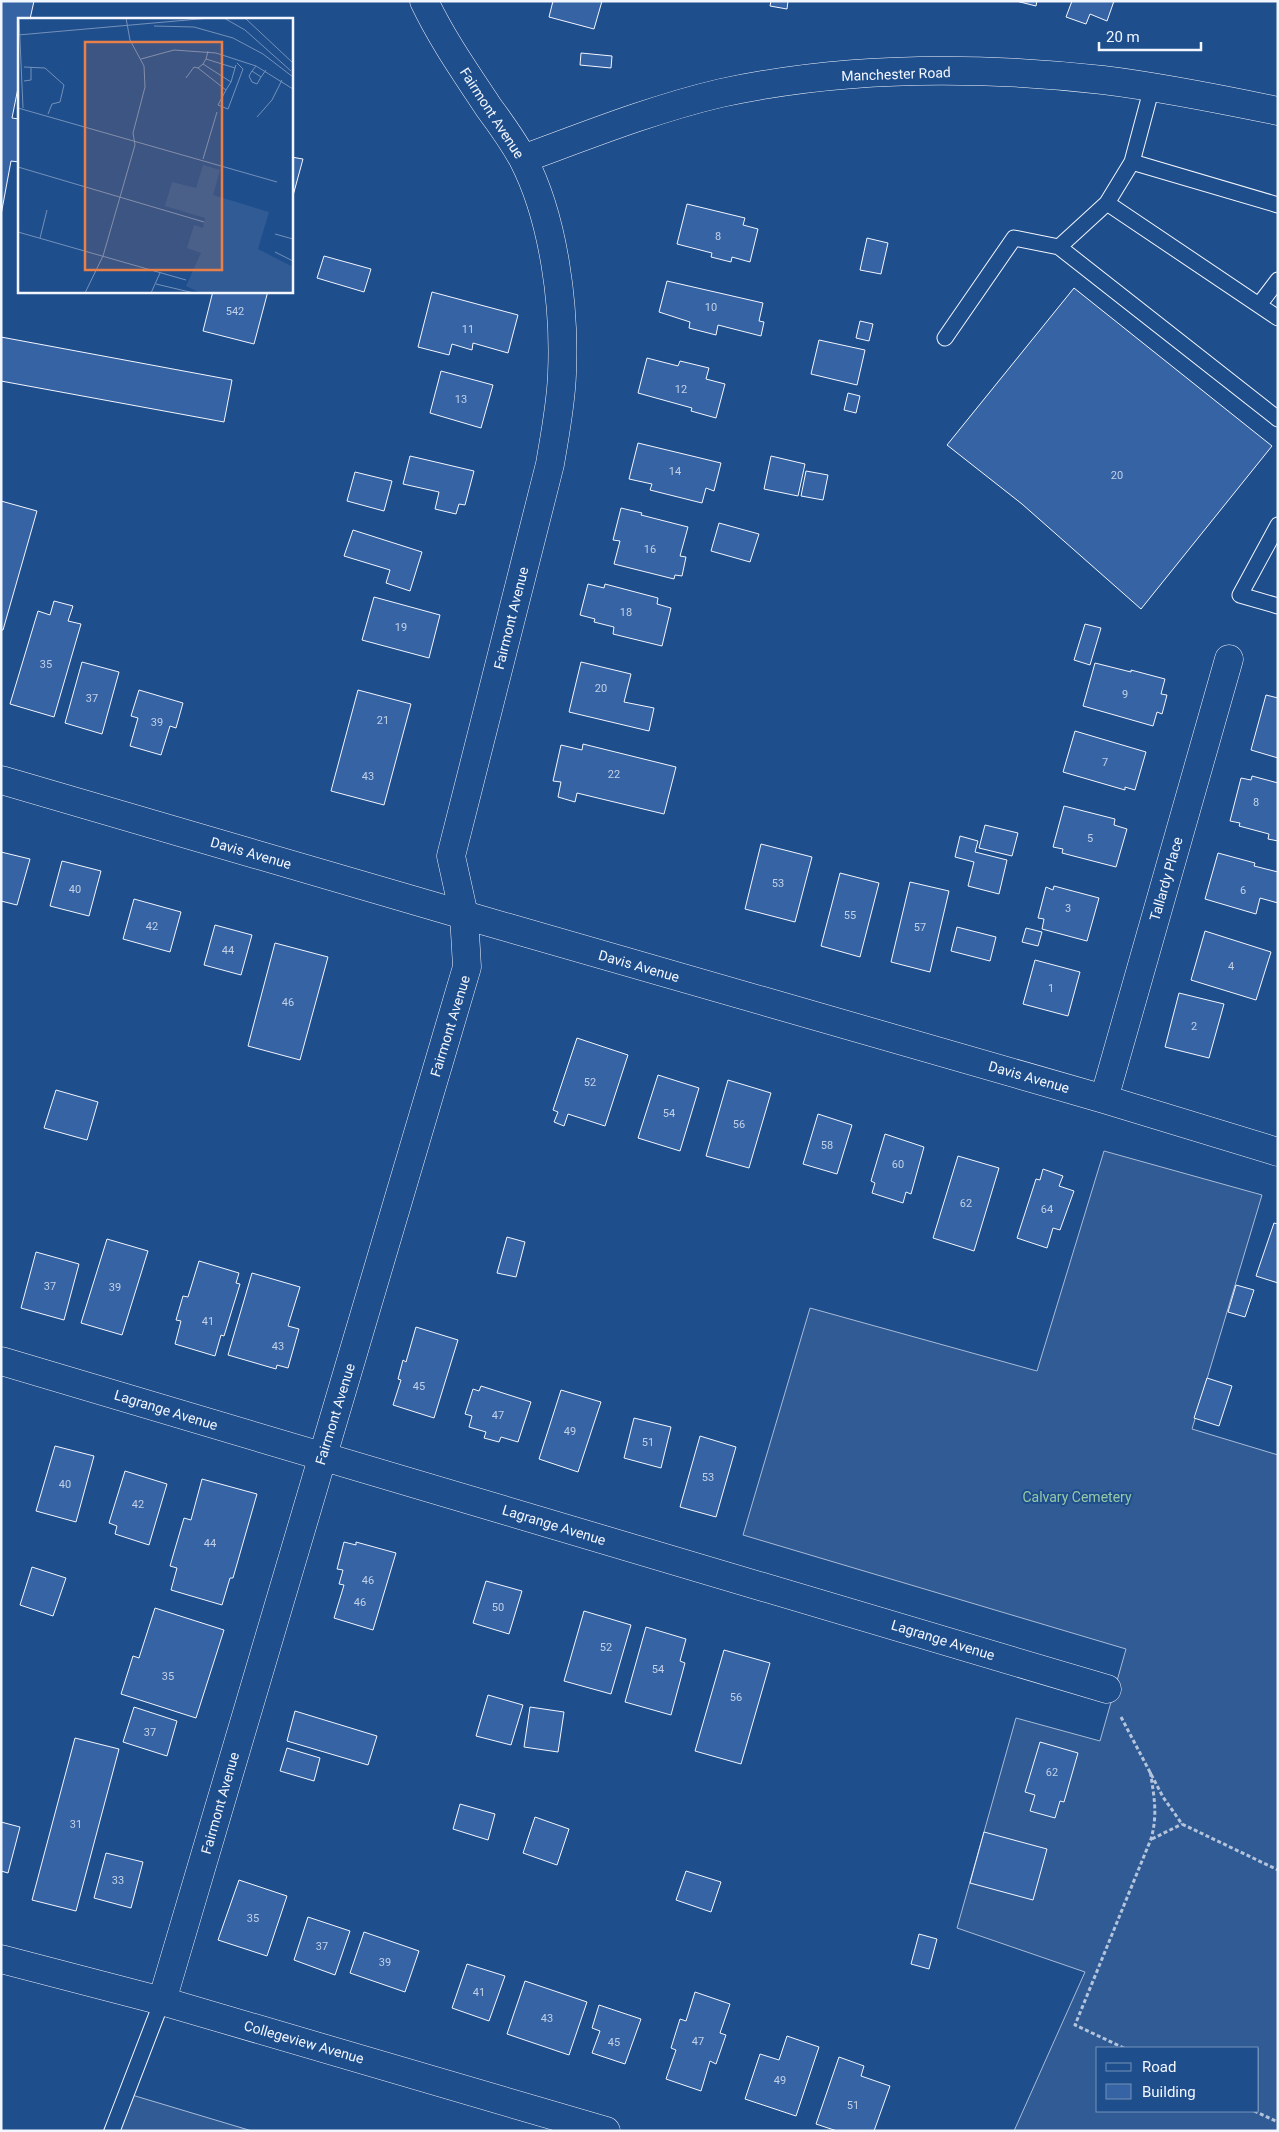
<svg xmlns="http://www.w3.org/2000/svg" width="1279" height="2132" font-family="Roboto,sans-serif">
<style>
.built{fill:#305b95;stroke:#a8bbd7;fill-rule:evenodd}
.building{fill:#3563a3;stroke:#f2f6ff}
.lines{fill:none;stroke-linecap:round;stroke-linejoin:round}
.service-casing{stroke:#f2f6ff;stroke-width:17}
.minor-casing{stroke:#f2f6ff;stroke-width:29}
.path{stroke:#b3c4dc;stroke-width:3;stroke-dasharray:4 2.5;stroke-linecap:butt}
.service{stroke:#1f4e8c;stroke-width:15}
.minor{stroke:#1f4e8c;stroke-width:28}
.labels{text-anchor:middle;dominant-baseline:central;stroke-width:4;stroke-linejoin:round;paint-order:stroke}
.number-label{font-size:11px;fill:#c3d1e8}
.street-label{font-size:14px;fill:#f2f6ff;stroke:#1f4e8c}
.park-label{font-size:14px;fill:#97c8a6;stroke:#1f4e8c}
.inset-road{fill:none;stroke:#7391ba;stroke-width:1}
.view{fill:#ea8049;fill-opacity:0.15;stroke:#ea8049;stroke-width:2.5}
.inset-edge{fill:none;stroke:#f2f6ff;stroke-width:2.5}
</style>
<rect width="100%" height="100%" fill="#1f4e8c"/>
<!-- built -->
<path class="built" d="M1104,1151L1262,1195L1192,1429L1278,1455V2131H1014L1085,1972L957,1928L1016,1718L1100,1741L1126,1649L743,1535L810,1308L1037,1371ZM1098,2048H1258V2111H1098Z
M122,2092L252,2131H103Z"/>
<!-- building -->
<path class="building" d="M1,1H34L30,19H19V83L12,118L19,119V162L11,161L1,215Z
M553,1H602L594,29L549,17Z
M771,1H788L787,9L770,6Z
M1016,1H1037L1036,6Z
M1072,1H1114L1107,21L1090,14L1086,24L1066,17Z
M581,53L612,56L611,68L580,65Z
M291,157L303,159L291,203Z
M687,204L745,218L743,225L758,229L750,262L732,257L731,262L711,257L712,253L677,244Z
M867,238L888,243L881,274L860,270Z
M324,256L371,269L364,292L317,278Z
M667,281L763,303L759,321L764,322L761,336L718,325L716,335L689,328L690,322L659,312Z
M1074,288L1272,446L1141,609L1022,504L947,445Z
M213,291H268L254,344L203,331Z
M432,292L518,315L508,353L473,343L472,350L452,344L449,355L418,347Z
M860,321L873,324L869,341L856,338Z
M1,337L232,380L224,422L1,381Z
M819,340L865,350L857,385L811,374Z
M647,358L678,366L680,361L709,368L706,379L725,384L716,418L691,411L692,408L638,393Z
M441,371L493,385L481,428L430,413Z
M848,393L860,396L856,413L844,410Z
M638,443L721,463L714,491L706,488L702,503L650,490L652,484L629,479Z
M410,456L474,471L465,505L459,504L456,514L435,509L439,492L403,484Z
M771,456L805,464L798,496L764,489Z
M806,471L828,475L823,500L801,496Z
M355,472L392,481L384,511L347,501Z
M1,501L37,511L3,630H1Z
M621,508L642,513L641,515L688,527L680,556L686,557L682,576L675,575L674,579L614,564L620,541L613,540Z
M719,523L759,534L750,562L711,551Z
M353,530L422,552L410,591L386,583L390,570L344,556Z
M588,584L604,588L605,584L658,598L657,604L671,608L662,646L613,634L614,627L594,622L595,619L580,615Z
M374,597L440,615L429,658L362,640Z
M54,601L73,606L68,621L81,624L54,717L10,704L38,611L50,615Z
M1085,624L1101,628L1090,665L1074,660Z
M82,662L119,672L102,734L65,723Z
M581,662L631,674L624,702L654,708L649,731L569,712Z
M1095,663L1131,672V670L1165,679L1161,694L1167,695L1162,714L1157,712L1153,726L1083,706Z
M139,690L183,703L176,728L170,726L161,755L130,746L138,718L131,716Z
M358,690L411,704L384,805L331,791Z
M1266,695L1278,698V758L1251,750Z
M1075,731L1146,752L1135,790L1125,787V790L1063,772Z
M583,744L676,767L664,814L577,793L575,802L558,797L561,782L553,781L561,745L582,750Z
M1252,776L1278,783V841L1268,839L1269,834L1239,826L1240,823L1230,821L1241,778L1251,780Z
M1064,806L1115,819L1114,825L1127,829L1116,867L1062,853L1063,849L1053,847Z
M985,825L1018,833L1012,856L979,848Z
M960,836L978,841L975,852L1007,860L999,894L968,886L974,862L955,857Z
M761,844L812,857L795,922L745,909Z
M1,852L30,859L17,905L1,901Z
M1218,853L1255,863L1254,866L1278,872V903L1260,898L1256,914L1205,899Z
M62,861L101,871L89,916L50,906Z
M840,873L879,883L860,957L821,946Z
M910,882L949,891L930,972L891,962Z
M1054,886L1099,898L1087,941L1042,929L1044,919L1038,918L1046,887L1053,890Z
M134,899L181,912L170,952L123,939Z
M215,925L252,935L241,975L204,965Z
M957,927L996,937L990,961L951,951Z
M1026,928L1042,932L1038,946L1022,942Z
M1205,931L1271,952L1256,1000L1191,980Z
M275,943L328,957L300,1060L248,1046Z
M1035,960L1080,972L1068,1016L1023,1004Z
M1179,993L1224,1004L1209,1058L1165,1047Z
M577,1038L628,1055L605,1126L568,1114L564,1126L554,1122L558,1112L553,1110Z
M658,1075L699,1088L680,1151L638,1138Z
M728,1080L771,1093L749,1168L706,1156Z
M56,1090L98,1102L87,1140L44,1128Z
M818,1114L852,1125L837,1174L803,1164Z
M885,1134L924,1147L911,1194L906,1192L903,1203L872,1193L875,1183L871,1181Z
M958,1156L999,1168L974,1251L933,1238Z
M1043,1169L1063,1176L1059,1186L1074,1191L1060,1230L1053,1228L1047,1248L1017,1238L1036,1179L1040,1180Z
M1274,1223L1278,1224V1283L1256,1276Z
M507,1237L525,1242L516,1277L497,1273Z
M107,1239L148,1251L122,1335L81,1323Z
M36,1252L79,1264L64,1320L21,1308Z
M199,1261L239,1273L236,1283L240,1284L224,1336L221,1335L215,1356L175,1344L181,1321L176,1320L183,1296L188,1297Z
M252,1273L300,1287L288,1326L299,1329L288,1368L277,1365L276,1369L228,1355Z
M1236,1285L1254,1290L1245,1317L1228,1312Z
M416,1327L458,1340L434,1418L393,1405L401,1380L398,1379L403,1360L406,1362Z
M1207,1378L1232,1386L1219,1426L1194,1418Z
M481,1386L531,1402L518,1442L501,1437L499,1442L484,1438L486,1432L469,1427L472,1416L465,1414L473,1389L479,1391Z
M561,1390L601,1402L578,1472L539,1459Z
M634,1418L671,1427L661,1468L624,1458Z
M700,1436L736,1447L716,1517L680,1507Z
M55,1446L94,1456L76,1522L36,1511Z
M125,1471L167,1484L149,1545L115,1534L117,1526L109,1523Z
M202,1479L257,1494L233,1578H230L222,1605L171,1590L177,1568L170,1566L184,1518L191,1520Z
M344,1542L356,1545V1542L396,1553L373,1630L334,1618L344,1585L339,1584L343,1570L337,1569Z
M32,1567L66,1578L53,1616L20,1605Z
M486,1581L522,1591L509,1634L473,1623Z
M155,1608L224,1630L196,1718L121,1694L133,1656L139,1658Z
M584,1611L631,1625L611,1694L564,1681Z
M646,1627L686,1639L680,1661L685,1663L671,1715L625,1702Z
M724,1650L770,1663L741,1764L695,1751Z
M488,1695L523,1705L511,1745L476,1736Z
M134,1707L177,1721L167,1756L123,1742Z
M530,1707L564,1712L558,1752L524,1747Z
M295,1711L377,1736L368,1765L287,1741Z
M75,1738L119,1749L76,1911L32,1900Z
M1040,1742L1078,1753L1064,1802L1060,1801L1055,1818L1030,1811L1035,1795L1025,1792Z
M287,1748L320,1758L314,1781L280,1771Z
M460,1804L495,1814L488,1840L453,1829Z
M535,1817L569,1829L557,1865L523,1853Z
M1,1822L20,1827L8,1873L1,1871Z
M984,1832L1047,1849L1033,1900L970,1883Z
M106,1853L143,1862L131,1908L94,1898Z
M686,1871L721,1882L711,1912L676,1900Z
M239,1880L287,1896L267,1956L218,1940Z
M308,1917L350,1931L335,1975L294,1960Z
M364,1932L419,1951L405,1992L350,1973Z
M919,1934L937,1939L929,1969L911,1964Z
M467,1964L505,1976L489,2021L452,2008Z
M525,1981L587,2002L569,2055L507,2034Z
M695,1992L730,2004L720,2033L726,2035L716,2064L710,2061L701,2091L666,2079L676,2050L671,2048L680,2019L686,2021Z
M599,2005L641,2019L625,2064L592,2053L600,2031L592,2028Z
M787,2036L819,2047L796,2116L745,2099L760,2054L779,2060Z
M839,2057L864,2066L861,2076L890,2086L874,2131H837L816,2124Z"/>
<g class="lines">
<defs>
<path id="service" d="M1152,87L1132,162L1278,205
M1132,162L1107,203L1278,318
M1107,203L1059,247L1278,419
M1259,305L1278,280
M945,338L1014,238L1059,247
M1278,525L1240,595L1278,606
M112,2131L162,2001"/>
<path id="minor" d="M523,159C588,135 653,109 721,93C845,66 977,66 1103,80C1161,87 1220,99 1278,111
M1,780L464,915L1104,1099L1278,1152
M1104,1099L1229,659
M1,1361L1107,1689
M1,1959L162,2001L606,2131
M162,2001L467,967L464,915L451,856L550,464C555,434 561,404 562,374C565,306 554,219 523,159C513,141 501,124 489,108C466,73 442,39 424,1"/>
</defs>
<!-- service casing -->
<use href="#service" class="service-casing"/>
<!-- minor casing -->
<use href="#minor" class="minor-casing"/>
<!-- path -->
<path class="path" d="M1121,1717L1163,1797L1182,1824L1278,1870
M1152,1839L1182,1824
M1124,2048L1075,2025L1151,1839C1158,1814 1154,1796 1150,1770
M1254,2111L1278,2122"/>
<!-- service -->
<use href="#service" class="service"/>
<!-- minor -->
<use href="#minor" class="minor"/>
</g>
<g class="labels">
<!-- number labels -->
<g class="number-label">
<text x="718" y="236">8</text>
<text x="711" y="307">10</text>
<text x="235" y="311">542</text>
<text x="468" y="329">11</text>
<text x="681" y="389">12</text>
<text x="461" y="399">13</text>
<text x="675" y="471">14</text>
<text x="1117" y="475">20</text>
<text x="650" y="549">16</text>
<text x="626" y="612">18</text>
<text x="401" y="627">19</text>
<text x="46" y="664">35</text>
<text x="601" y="688">20</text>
<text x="1125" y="694">9</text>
<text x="92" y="698">37</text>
<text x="383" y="720">21</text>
<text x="157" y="722">39</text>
<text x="1105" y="762">7</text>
<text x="614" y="774">22</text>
<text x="368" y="776">43</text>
<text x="1256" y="802">8</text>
<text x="1090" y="838">5</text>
<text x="778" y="883">53</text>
<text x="75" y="889">40</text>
<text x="1243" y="890">6</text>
<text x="1068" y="908">3</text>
<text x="850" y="915">55</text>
<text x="152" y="926">42</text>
<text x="920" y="927">57</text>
<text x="228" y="950">44</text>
<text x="1231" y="966">4</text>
<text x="1051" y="988">1</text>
<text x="288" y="1002">46</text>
<text x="1194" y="1026">2</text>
<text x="590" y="1082">52</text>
<text x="669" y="1113">54</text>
<text x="739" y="1124">56</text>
<text x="827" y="1145">58</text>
<text x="898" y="1164">60</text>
<text x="966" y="1203">62</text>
<text x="1047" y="1209">64</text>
<text x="50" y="1286">37</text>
<text x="115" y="1287">39</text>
<text x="208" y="1321">41</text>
<text x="278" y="1346">43</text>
<text x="419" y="1386">45</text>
<text x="498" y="1415">47</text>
<text x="570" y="1431">49</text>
<text x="648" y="1442">51</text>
<text x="708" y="1477">53</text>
<text x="65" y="1484">40</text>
<text x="138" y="1504">42</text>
<text x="210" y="1543">44</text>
<text x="368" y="1580">46</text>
<text x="360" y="1602">46</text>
<text x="498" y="1607">50</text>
<text x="606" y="1647">52</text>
<text x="658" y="1669">54</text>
<text x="168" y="1676">35</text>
<text x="736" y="1697">56</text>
<text x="150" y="1732">37</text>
<text x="1052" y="1772">62</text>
<text x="76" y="1824">31</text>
<text x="118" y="1880">33</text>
<text x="253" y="1918">35</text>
<text x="322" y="1946">37</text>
<text x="385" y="1962">39</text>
<text x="479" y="1992">41</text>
<text x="547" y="2018">43</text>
<text x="698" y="2041">47</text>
<text x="614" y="2042">45</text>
<text x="780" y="2080">49</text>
<text x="853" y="2105">51</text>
</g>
<!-- street labels -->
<g class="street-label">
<text transform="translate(896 74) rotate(-2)">Manchester Road</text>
<text transform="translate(492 113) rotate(57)">Fairmont Avenue</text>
<text transform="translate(511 618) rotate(-76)">Fairmont Avenue</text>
<text transform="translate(251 853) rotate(16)">Davis Avenue</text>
<text transform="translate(1166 879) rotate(-74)">Tallardy Place</text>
<text transform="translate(639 966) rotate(16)">Davis Avenue</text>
<text transform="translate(450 1026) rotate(-73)">Fairmont Avenue</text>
<text transform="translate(1029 1077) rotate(16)">Davis Avenue</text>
<text transform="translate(166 1410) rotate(17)">Lagrange Avenue</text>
<text transform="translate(335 1414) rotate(-73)">Fairmont Avenue</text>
<text transform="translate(554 1525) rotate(17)">Lagrange Avenue</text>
<text transform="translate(943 1640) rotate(17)">Lagrange Avenue</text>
<text transform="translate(220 1803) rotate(-74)">Fairmont Avenue</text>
<text transform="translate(304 2042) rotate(16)">Collegeview Avenue</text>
</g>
<!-- park labels -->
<g class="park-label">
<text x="1077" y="1497">Calvary Cemetery</text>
</g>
</g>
<!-- overview -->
<g transform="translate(18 18)">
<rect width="275" height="275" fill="#1f4e8c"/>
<path d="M185,147L202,152L195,177L251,194L240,231L275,249V275H183L168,268L183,235L169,230L176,207L185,210L187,200L147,188L154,164L178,170Z" fill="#305b95"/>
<path class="inset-road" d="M1,0L5,90M206,0L227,12L273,53M227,0L275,45M136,8L176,9L215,20L245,36L275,59M0,17L192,0M190,33L188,41L217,50L218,47M123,41L156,32L198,35L238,48L275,71M188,41L185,46L213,64L217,50M185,46L180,50L208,72L213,64M238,48L234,53L243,59L248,52M6,49L27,50L46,67L42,84L34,86L30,96M234,53L231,58L234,64L239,66L243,59M168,60L176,49L180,50M6,63L13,62V49M208,72L200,87L210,91L225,51L219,45M0,90L259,164M239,99L254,82L264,62M185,141L199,94M0,149L186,204M0,214L168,262M257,216L275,221M22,220L29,192M257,234L275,243M138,266L176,275M67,275L85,238L117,127L115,115L127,69L126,48L112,22L108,0M133,275L142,255"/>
<path class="view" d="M67,24H204V252H67Z"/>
<rect width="275" height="275" class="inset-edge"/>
</g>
<!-- border -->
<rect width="1279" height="2132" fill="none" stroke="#f2f6ff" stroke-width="5"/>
<!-- legend -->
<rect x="1096" y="2047" width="162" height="65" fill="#1f4e8c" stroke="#7391ba"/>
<rect x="1106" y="2063" width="25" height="8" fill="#1f4e8c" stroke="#7391ba"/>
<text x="1142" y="2072" font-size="15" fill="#f2f6ff">Road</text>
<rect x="1106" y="2084" width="25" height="15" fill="#3563a3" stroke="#7391ba"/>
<text x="1142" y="2097" font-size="15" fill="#f2f6ff">Building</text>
<!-- scale -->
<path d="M1099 42v8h102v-8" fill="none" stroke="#f2f6ff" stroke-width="2.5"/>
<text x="1106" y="42" font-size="15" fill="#f2f6ff" stroke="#1f4e8c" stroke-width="4" paint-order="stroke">20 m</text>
</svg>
